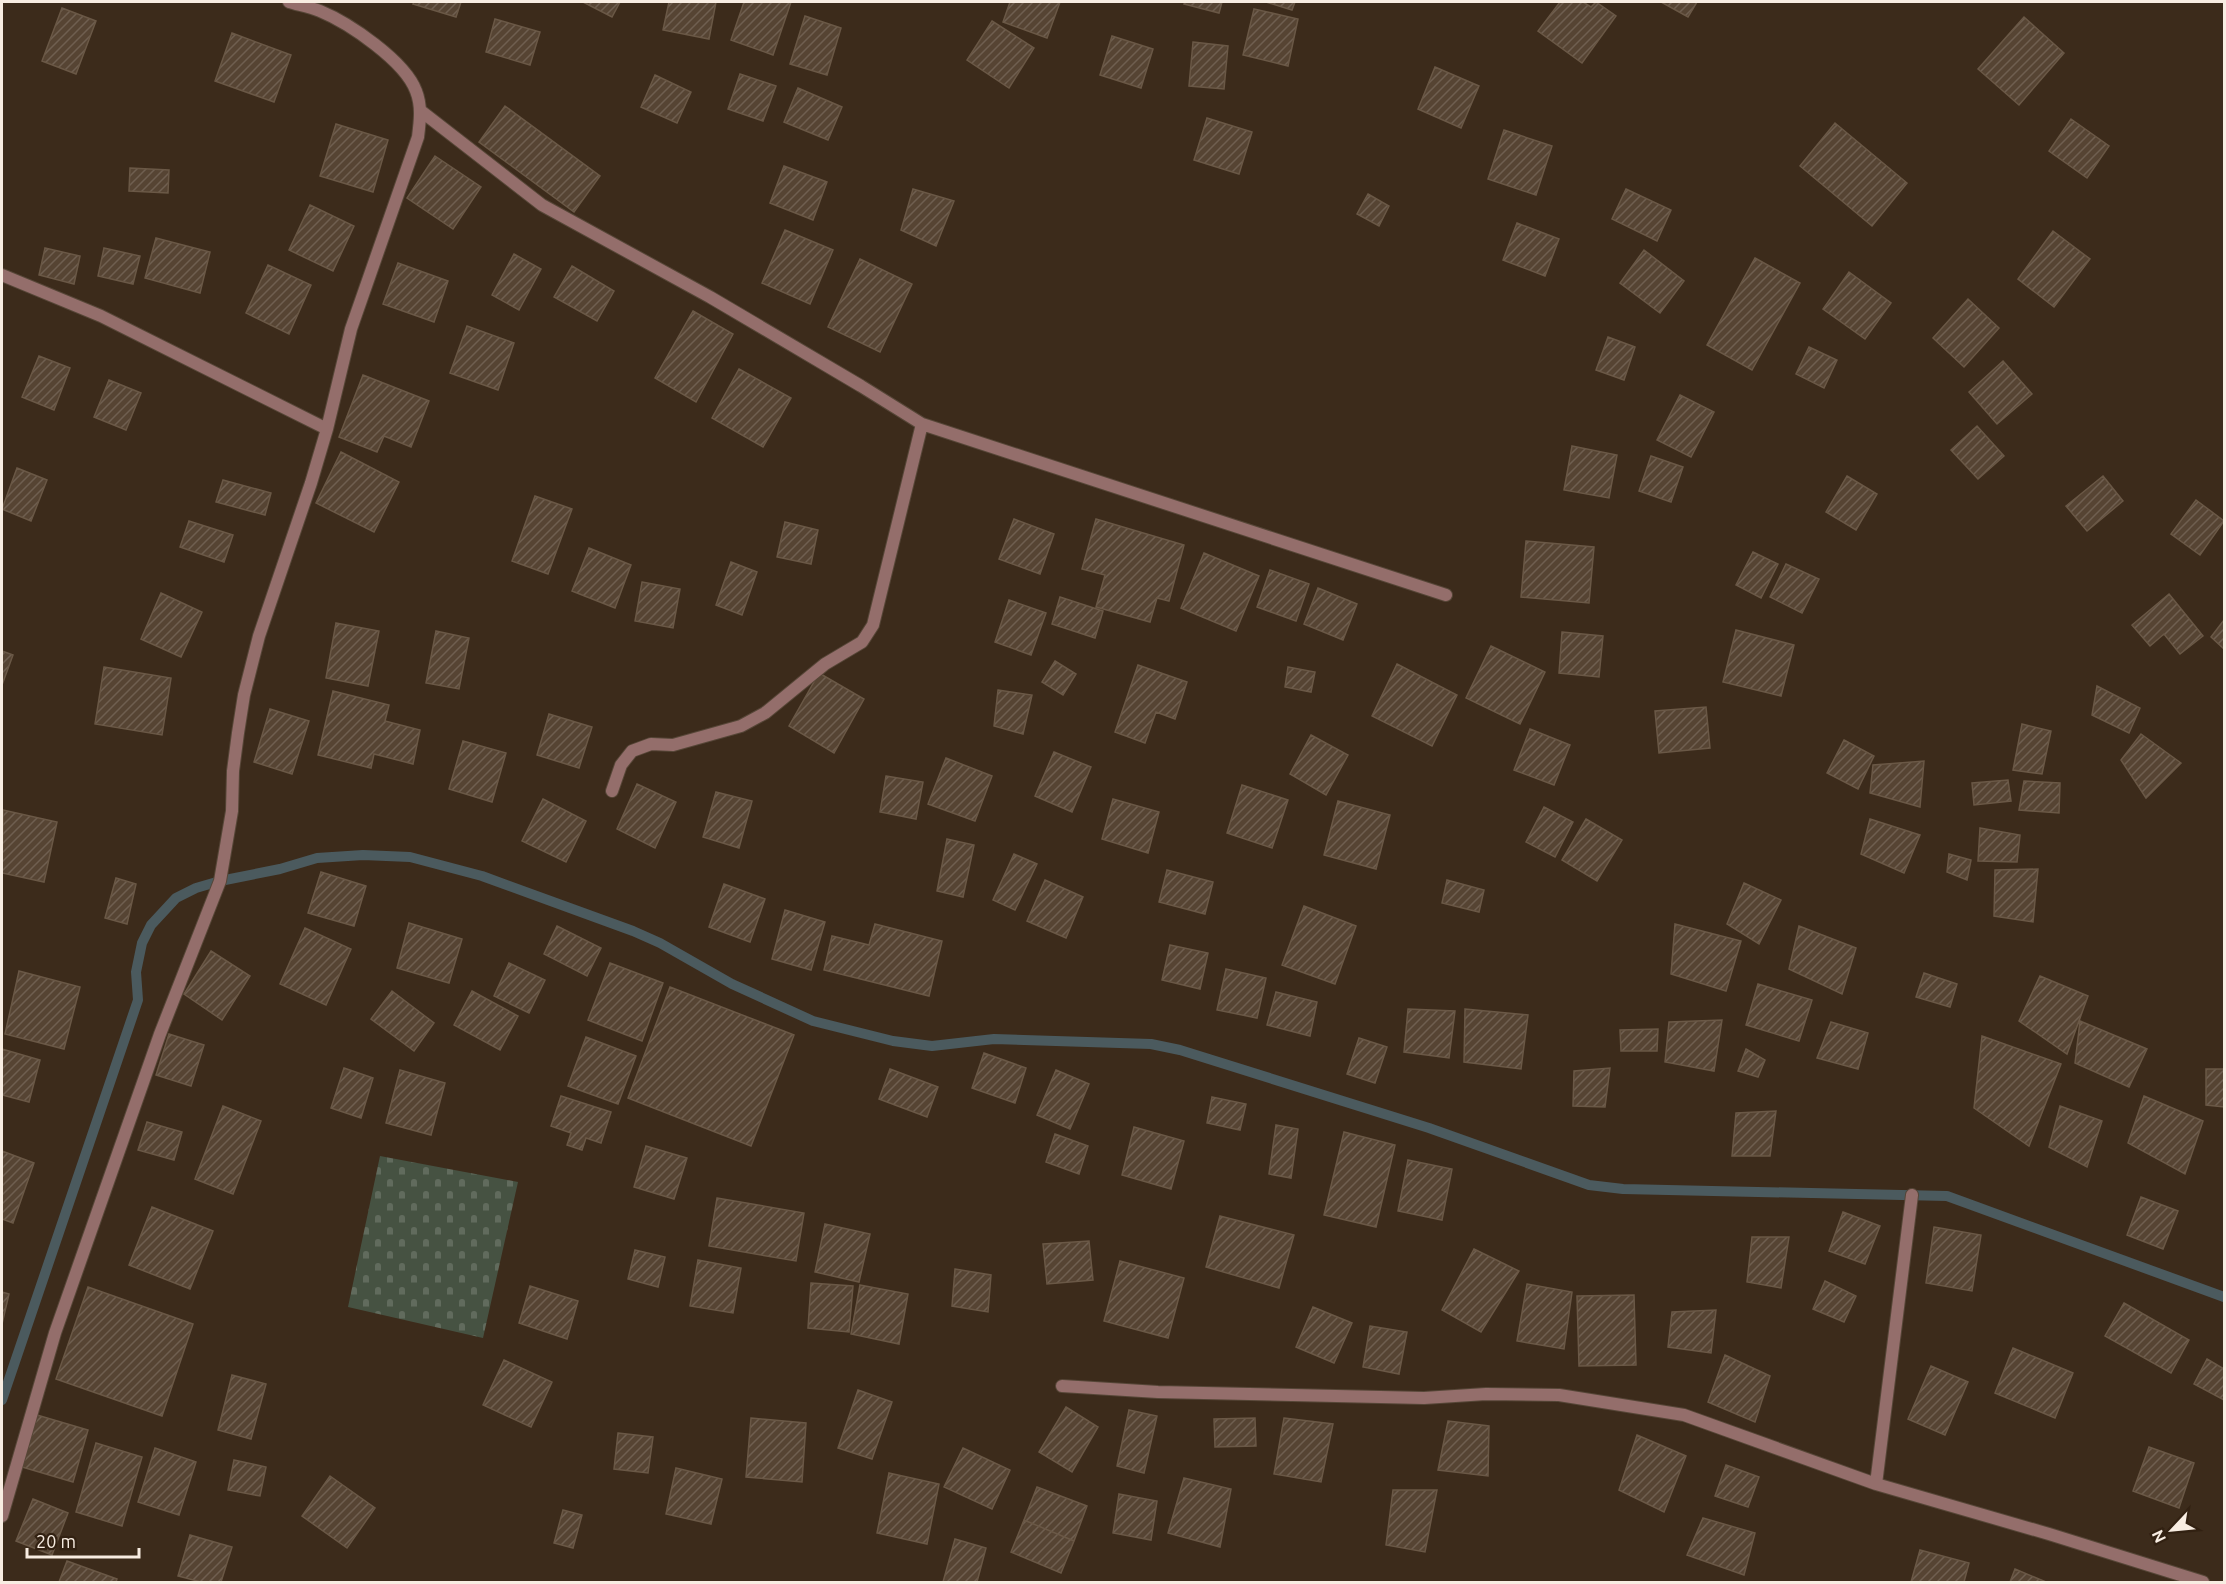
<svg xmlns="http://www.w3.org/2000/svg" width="2226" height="1584" font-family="Ubuntu,sans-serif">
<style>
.cemetery{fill:url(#cemetery-stones)}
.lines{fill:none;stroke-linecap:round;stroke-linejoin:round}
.stream{stroke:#4b5a5e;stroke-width:10}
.building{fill:url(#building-hatch);stroke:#6a5846;stroke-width:1.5}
.minor-casing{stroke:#564637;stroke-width:14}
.minor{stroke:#946e6b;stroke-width:12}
</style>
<defs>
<pattern id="cemetery-stones" width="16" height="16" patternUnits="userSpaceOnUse" patternTransform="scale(1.5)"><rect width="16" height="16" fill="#465242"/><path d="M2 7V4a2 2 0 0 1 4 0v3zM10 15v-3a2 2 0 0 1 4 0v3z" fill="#616b5d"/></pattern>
<pattern id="building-hatch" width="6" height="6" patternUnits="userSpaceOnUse" patternTransform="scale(1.5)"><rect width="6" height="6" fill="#564433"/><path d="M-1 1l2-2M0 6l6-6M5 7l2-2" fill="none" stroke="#6f5f50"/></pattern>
</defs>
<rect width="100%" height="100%" fill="#3c2b1b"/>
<!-- cemetery -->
<path class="cemetery" d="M380,1156L518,1182L483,1338L348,1307Z"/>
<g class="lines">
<!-- stream -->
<path class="stream" d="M2,1400L138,1000L136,972L142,943L151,925L176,898L196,888L220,881L280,869L317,858L363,855L410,857L482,876L633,931L660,943L732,984L813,1021L893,1041L932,1046L994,1039L1151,1044L1180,1050L1429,1128L1589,1185L1623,1189L1947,1196L2224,1297"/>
</g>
<!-- building -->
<path class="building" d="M414,2H461L456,17L413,4Z
M583,2H620L612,17Z
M669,2H716L709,39L663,30Z
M744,2H791L773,55L731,40Z
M1010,2H1060L1047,38L1003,22Z
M1185,2H1222L1219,13L1184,4Z
M1266,2H1295L1292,10Z
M1560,2H1583L1591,7L1596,2L1616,16L1582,63L1538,31Z
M1661,2H1697L1688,17Z
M62,8L96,21L76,74L42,61Z
M1254,9L1298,19L1288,66L1243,55Z
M805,16L841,28L827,75L790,64Z
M2024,17L2064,53L2019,105L1978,69Z
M495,19L540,32L530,65L486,52Z
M992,21L1034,48L1009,88L967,60Z
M232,33L291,55L274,102L215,81Z
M1112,36L1153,49L1141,88L1100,75Z
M1193,42L1228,46L1224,89L1189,86Z
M1435,67L1479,86L1461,128L1418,109Z
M740,74L776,86L763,121L728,109Z
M655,75L691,92L677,123L641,107Z
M798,88L842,107L828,140L784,122Z
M505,106L600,176L574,212L479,142Z
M1207,118L1252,132L1239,174L1194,160Z
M2071,119L2109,146L2087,178L2049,151Z
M1835,123L1907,183L1872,226L1800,166Z
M336,124L388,140L373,192L320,176Z
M1504,130L1552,146L1536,195L1488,179Z
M435,156L481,187L453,229L407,198Z
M784,166L827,182L813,220L770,203Z
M130,168L169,170L168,193L129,191Z
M913,189L954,201L936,246L901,230Z
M1626,189L1671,210L1657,241L1612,219Z
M1368,194L1389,206L1379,226L1357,214Z
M310,205L354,226L333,271L289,250Z
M1517,223L1559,239L1545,276L1503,260Z
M785,230L833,250L810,304L762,283Z
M2053,231L2090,259L2054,307L2018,279Z
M156,238L210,252L200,293L145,278Z
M45,248L80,256L74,284L39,275Z
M104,248L140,256L133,284L98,276Z
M1644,250L1684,281L1660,313L1620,283Z
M514,254L541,269L519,310L492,295Z
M1755,258L1800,283L1752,370L1707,345Z
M860,259L912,284L880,352L828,327Z
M398,263L448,281L434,322L383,304Z
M268,265L311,285L289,334L246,313Z
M572,266L614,291L597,321L554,297Z
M1849,272L1891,303L1865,339L1823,309Z
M1968,299L1999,328L1964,367L1933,338Z
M693,311L733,334L696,402L655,378Z
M467,326L514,343L498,390L450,373Z
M1608,337L1635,347L1624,380L1596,370Z
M1809,347L1837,360L1824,388L1796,374Z
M39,356L70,368L54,410L22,397Z
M2003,361L2032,394L1997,424L1969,392Z
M739,369L791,398L763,447L712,418Z
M363,375L429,401L411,447L384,436L377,452L339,437Z
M109,380L141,393L126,430L94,417Z
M1680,395L1714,412L1691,457L1657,440Z
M1977,426L2004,456L1978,479L1951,450Z
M1572,446L1617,455L1609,498L1564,490Z
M341,452L399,482L374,532L316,503Z
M1651,456L1683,467L1671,502L1639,491Z
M17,468L47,480L31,521L2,509Z
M1847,476L1877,494L1856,530L1826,512Z
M2103,476L2123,501L2087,531L2066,506Z
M223,480L271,493L265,515L216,502Z
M535,496L572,509L548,574L512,561Z
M2196,500L2224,521L2200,555L2171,534Z
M1014,519L1054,534L1040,574L999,559Z
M1096,519L1184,545L1169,601L1157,598L1150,622L1096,607L1105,575L1082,569Z
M189,521L233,535L224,562L180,547Z
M785,522L818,530L811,564L777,557Z
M1526,541L1594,547L1589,603L1521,597Z
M589,548L631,565L615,608L572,591Z
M1753,552L1778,564L1761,598L1736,585Z
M1204,553L1259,576L1236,631L1181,608Z
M731,562L757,572L742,615L716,605Z
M1786,564L1819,579L1802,613L1770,597Z
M1270,570L1309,584L1296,621L1257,607Z
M642,582L680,589L673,628L635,621Z
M1318,588L1357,604L1343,640L1304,624Z
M161,593L202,612L181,657L141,639Z
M2169,594L2203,636L2180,654L2164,634L2150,646L2132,625Z
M1060,597L1103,611L1095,638L1052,624Z
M1009,600L1046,613L1031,655L995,642Z
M2224,620V649L2211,637Z
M336,623L379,631L368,686L326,678Z
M1736,630L1794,645L1781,696L1723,682Z
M436,631L469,638L459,689L426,683Z
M1562,632L1603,636L1599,677L1559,673Z
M1491,646L1545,672L1520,724L1466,698Z
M2,651L13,655L2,685Z
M1055,661L1076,674L1063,695L1042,682Z
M1397,664L1457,695L1432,746L1372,716Z
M1138,665L1187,682L1175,719L1156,712L1145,743L1115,732Z
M104,667L171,678L162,735L95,724Z
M1288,667L1315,672L1311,692L1285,687Z
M819,673L864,699L834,753L789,726Z
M2097,686L2140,708L2129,733L2092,715Z
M998,690L1032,695L1023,734L994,726Z
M333,691L389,705L385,721L420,730L413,764L374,754L371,768L318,755Z
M1706,707L1710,748L1659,753L1655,711Z
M270,709L309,721L292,774L254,762Z
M549,714L592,727L579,768L537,755Z
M2022,724L2051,731L2042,774L2013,770Z
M1530,729L1570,745L1554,785L1514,770Z
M2141,734L2181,763L2146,798L2121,760Z
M1311,735L1348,755L1326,795L1290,774Z
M1844,740L1874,756L1858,789L1827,773Z
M463,741L506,753L492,802L449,789Z
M1054,752L1091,767L1072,812L1035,796Z
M946,758L992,776L975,821L928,804Z
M1924,761L1920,807L1870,793L1873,765Z
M886,776L923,782L916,819L880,812Z
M2008,780L2011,801L1974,805L1972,783Z
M2024,781L2060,783L2059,813L2019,810Z
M637,784L676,802L655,848L617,829Z
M1242,785L1288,800L1272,848L1227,833Z
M716,792L752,801L739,848L703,837Z
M543,799L586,821L566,862L522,841Z
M1113,799L1159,812L1148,853L1102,839Z
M1338,801L1390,815L1376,869L1324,855Z
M1544,807L1573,822L1555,857L1526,842Z
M3,810L57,822L44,882L2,873Z
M1586,819L1622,840L1597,881L1562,860Z
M1870,819L1920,835L1904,873L1861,854Z
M1980,828L2020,835L2017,862L1978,861Z
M947,839L974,845L963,897L937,891Z
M1014,854L1037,864L1015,910L993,900Z
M1949,854L1971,860L1967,880L1947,872Z
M2038,869L2033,922L1994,916L1995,870Z
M1167,870L1213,882L1205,914L1159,902Z
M321,872L366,886L354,926L308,913Z
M116,878L136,884L127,924L105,918Z
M1045,880L1083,897L1066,938L1027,921Z
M1447,880L1484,890L1479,912L1442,903Z
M1744,883L1781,900L1759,944L1727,924Z
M724,884L765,899L750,942L709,927Z
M1304,906L1356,926L1335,984L1282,965Z
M785,910L825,922L811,970L772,959Z
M409,923L462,939L449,983L397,968Z
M875,924L942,941L929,996L824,970L832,936L869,945Z
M1675,924L1741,941L1726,991L1671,974Z
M557,926L601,948L587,976L544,954Z
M1799,926L1856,948L1842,994L1789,969Z
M305,928L351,949L326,1005L280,984Z
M1170,945L1208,953L1200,989L1162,980Z
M211,951L250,976L222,1020L184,994Z
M509,963L545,980L529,1013L494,996Z
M610,963L663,983L642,1041L588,1020Z
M1226,969L1266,978L1257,1018L1217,1010Z
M19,971L80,987L64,1049L5,1034Z
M1924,973L1957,984L1950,1007L1916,997Z
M2040,976L2088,996L2067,1054L2019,1021Z
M1758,984L1812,1000L1799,1041L1746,1025Z
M670,987L794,1035L751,1146L628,1098Z
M392,991L434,1023L414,1051L371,1019Z
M472,991L518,1016L500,1050L454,1025Z
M1276,992L1317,1002L1310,1036L1267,1025Z
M1408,1009L1455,1011L1449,1058L1404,1052Z
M1465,1009L1528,1015L1521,1069L1464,1062Z
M1722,1020L1714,1071L1665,1062L1669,1022Z
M2080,1021L2147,1049L2129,1087L2075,1063Z
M1831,1022L1868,1033L1858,1069L1817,1058Z
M1658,1029L1657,1051H1621L1620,1030Z
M169,1034L204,1045L191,1086L156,1075Z
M1982,1036L2061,1064L2029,1146L1974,1108Z
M586,1037L636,1056L618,1104L568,1086Z
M1359,1038L1387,1047L1375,1083L1347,1074Z
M2,1049L40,1060L29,1102L2,1095Z
M1746,1049L1765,1060L1758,1077L1738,1071Z
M984,1053L1026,1068L1015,1103L972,1088Z
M344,1068L373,1078L361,1118L331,1108Z
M1610,1068L1605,1107L1573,1106L1574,1071Z
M890,1069L938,1087L927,1117L879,1099Z
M2206,1069H2224V1107L2206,1105Z
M400,1070L445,1083L431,1135L386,1123Z
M1056,1070L1089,1084L1070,1129L1037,1115Z
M561,1096L611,1112L601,1143L586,1138L582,1150L567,1145L571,1133L551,1126Z
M2144,1096L2203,1121L2185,1174L2128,1143Z
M1212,1097L1246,1104L1240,1130L1207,1123Z
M223,1106L261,1121L233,1194L195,1179Z
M2060,1106L2102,1121L2087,1167L2049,1147Z
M1776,1111L1770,1156H1732L1736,1113Z
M147,1122L182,1132L174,1160L138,1150Z
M1276,1125L1298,1129L1291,1178L1269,1174Z
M1134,1127L1184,1141L1171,1189L1122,1175Z
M1344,1132L1395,1145L1376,1227L1324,1215Z
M1055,1134L1088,1146L1079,1174L1046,1162Z
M646,1146L687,1158L674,1199L634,1187Z
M2,1151L34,1163L13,1223L2,1219Z
M1408,1160L1452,1169L1442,1220L1398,1211Z
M2141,1197L2178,1211L2163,1249L2127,1235Z
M717,1198L804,1213L796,1261L709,1246Z
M152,1207L213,1231L190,1289L129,1265Z
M1843,1212L1880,1226L1865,1264L1829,1251Z
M1220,1216L1294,1235L1279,1288L1206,1267Z
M825,1224L870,1234L859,1282L815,1272Z
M1934,1227L1981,1235L1972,1291L1926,1283Z
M1752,1237H1789L1781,1288L1747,1282Z
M1089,1241L1093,1280L1047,1284L1043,1244Z
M1474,1249L1519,1271L1481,1332L1442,1310Z
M635,1250L665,1257L658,1287L628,1279Z
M698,1260L741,1268L733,1313L690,1306Z
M1120,1261L1184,1278L1168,1338L1104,1321Z
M955,1269L991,1275L988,1312L952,1306Z
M1825,1281L1856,1296L1844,1322L1813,1309Z
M811,1283L853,1286L849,1332L808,1328Z
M1527,1284L1572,1292L1564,1349L1517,1341Z
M860,1285L908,1294L899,1344L851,1334Z
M530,1286L578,1301L567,1339L519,1323Z
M88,1287L193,1324L162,1416L56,1379Z
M2,1292L9,1294L2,1324Z
M1634,1295L1636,1365L1579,1366L1577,1296Z
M2124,1303L2189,1340L2171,1373L2105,1336Z
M1313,1307L1352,1323L1334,1363L1296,1347Z
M1716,1310L1711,1353L1668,1347L1672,1312Z
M1370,1326L1407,1332L1399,1374L1363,1367Z
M2013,1348L2073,1373L2055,1418L1995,1393Z
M1725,1355L1770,1376L1755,1422L1708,1402Z
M2207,1359L2224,1369V1400L2194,1384Z
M504,1360L552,1382L531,1427L483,1405Z
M1931,1366L1968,1382L1945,1435L1908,1419Z
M232,1375L266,1384L251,1439L218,1430Z
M858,1390L892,1402L872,1459L838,1448Z
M1066,1407L1098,1427L1072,1472L1039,1452Z
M1129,1410L1157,1416L1144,1473L1117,1466Z
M37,1415L88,1430L73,1482L22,1467Z
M751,1418L806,1423L802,1482L746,1477Z
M1255,1418L1256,1446L1215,1447L1214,1419Z
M1284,1418L1333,1424L1321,1482L1274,1474Z
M1448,1421L1489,1426L1488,1476L1438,1470Z
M618,1433L653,1437L648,1473L614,1469Z
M1637,1435L1686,1456L1664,1512L1619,1490Z
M96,1443L142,1457L122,1526L76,1512Z
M2149,1447L2194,1463L2179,1508L2133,1491Z
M155,1448L196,1462L179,1515L138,1502Z
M963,1448L1010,1470L992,1509L944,1487Z
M234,1460L266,1467L260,1496L228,1490Z
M1726,1465L1759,1477L1748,1507L1715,1496Z
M676,1468L722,1479L711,1524L666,1514Z
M889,1473L939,1484L927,1544L877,1533Z
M330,1476L375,1508L347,1548L302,1516Z
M1184,1478L1231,1489L1220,1547L1168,1533Z
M1037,1487L1087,1506L1074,1541L1024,1520Z
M1393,1490H1437L1425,1552L1386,1545Z
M1119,1494L1157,1501L1151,1540L1113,1533Z
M33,1499L68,1513L52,1555L16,1541Z
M563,1510L582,1515L573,1548L554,1543Z
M1703,1518L1755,1533L1744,1575L1687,1555Z
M1024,1520L1074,1541L1061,1573L1011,1552Z
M190,1535L232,1547L221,1582H201L178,1576Z
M955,1539L986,1548L977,1582H943Z
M1920,1550L1969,1563L1964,1582H1911Z
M67,1561L117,1579L116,1582H59Z
M2015,1569L2046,1582H2010Z"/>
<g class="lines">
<defs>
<path id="minor" d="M421,111L542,205L710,297L861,386L922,424L1446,595
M2,275L101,316L327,429
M612,791L621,765L632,751L651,744L673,745L741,726L765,713L825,664L862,642L873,625L922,424
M1062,1386L1158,1392L1424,1398L1486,1394L1559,1395L1684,1415L1876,1484L2049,1534L2203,1582
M1876,1484L1912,1195
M2,1516L55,1333L160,1034L220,881L232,811L233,771L238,733L244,695L259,636L311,483L327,429L351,329L418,137C420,121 422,106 416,91C405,61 349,23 320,11C310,7 299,5 289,2"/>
</defs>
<!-- minor casing -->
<use href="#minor" class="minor-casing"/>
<!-- minor -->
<use href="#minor" class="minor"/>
</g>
<!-- border -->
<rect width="2226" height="1584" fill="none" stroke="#f8ede2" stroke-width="6"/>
<!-- north arrow -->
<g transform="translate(2172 1530) rotate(244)" stroke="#322112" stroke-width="4.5" paint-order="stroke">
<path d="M0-4.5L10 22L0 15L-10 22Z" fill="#f8ede2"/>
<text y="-9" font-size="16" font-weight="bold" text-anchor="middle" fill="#f8ede2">N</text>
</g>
<!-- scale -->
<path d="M27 1548v9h112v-9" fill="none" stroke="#f8ede2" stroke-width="3"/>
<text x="36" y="1548" font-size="18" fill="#f8ede2" stroke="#322112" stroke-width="4.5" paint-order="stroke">20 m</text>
</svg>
